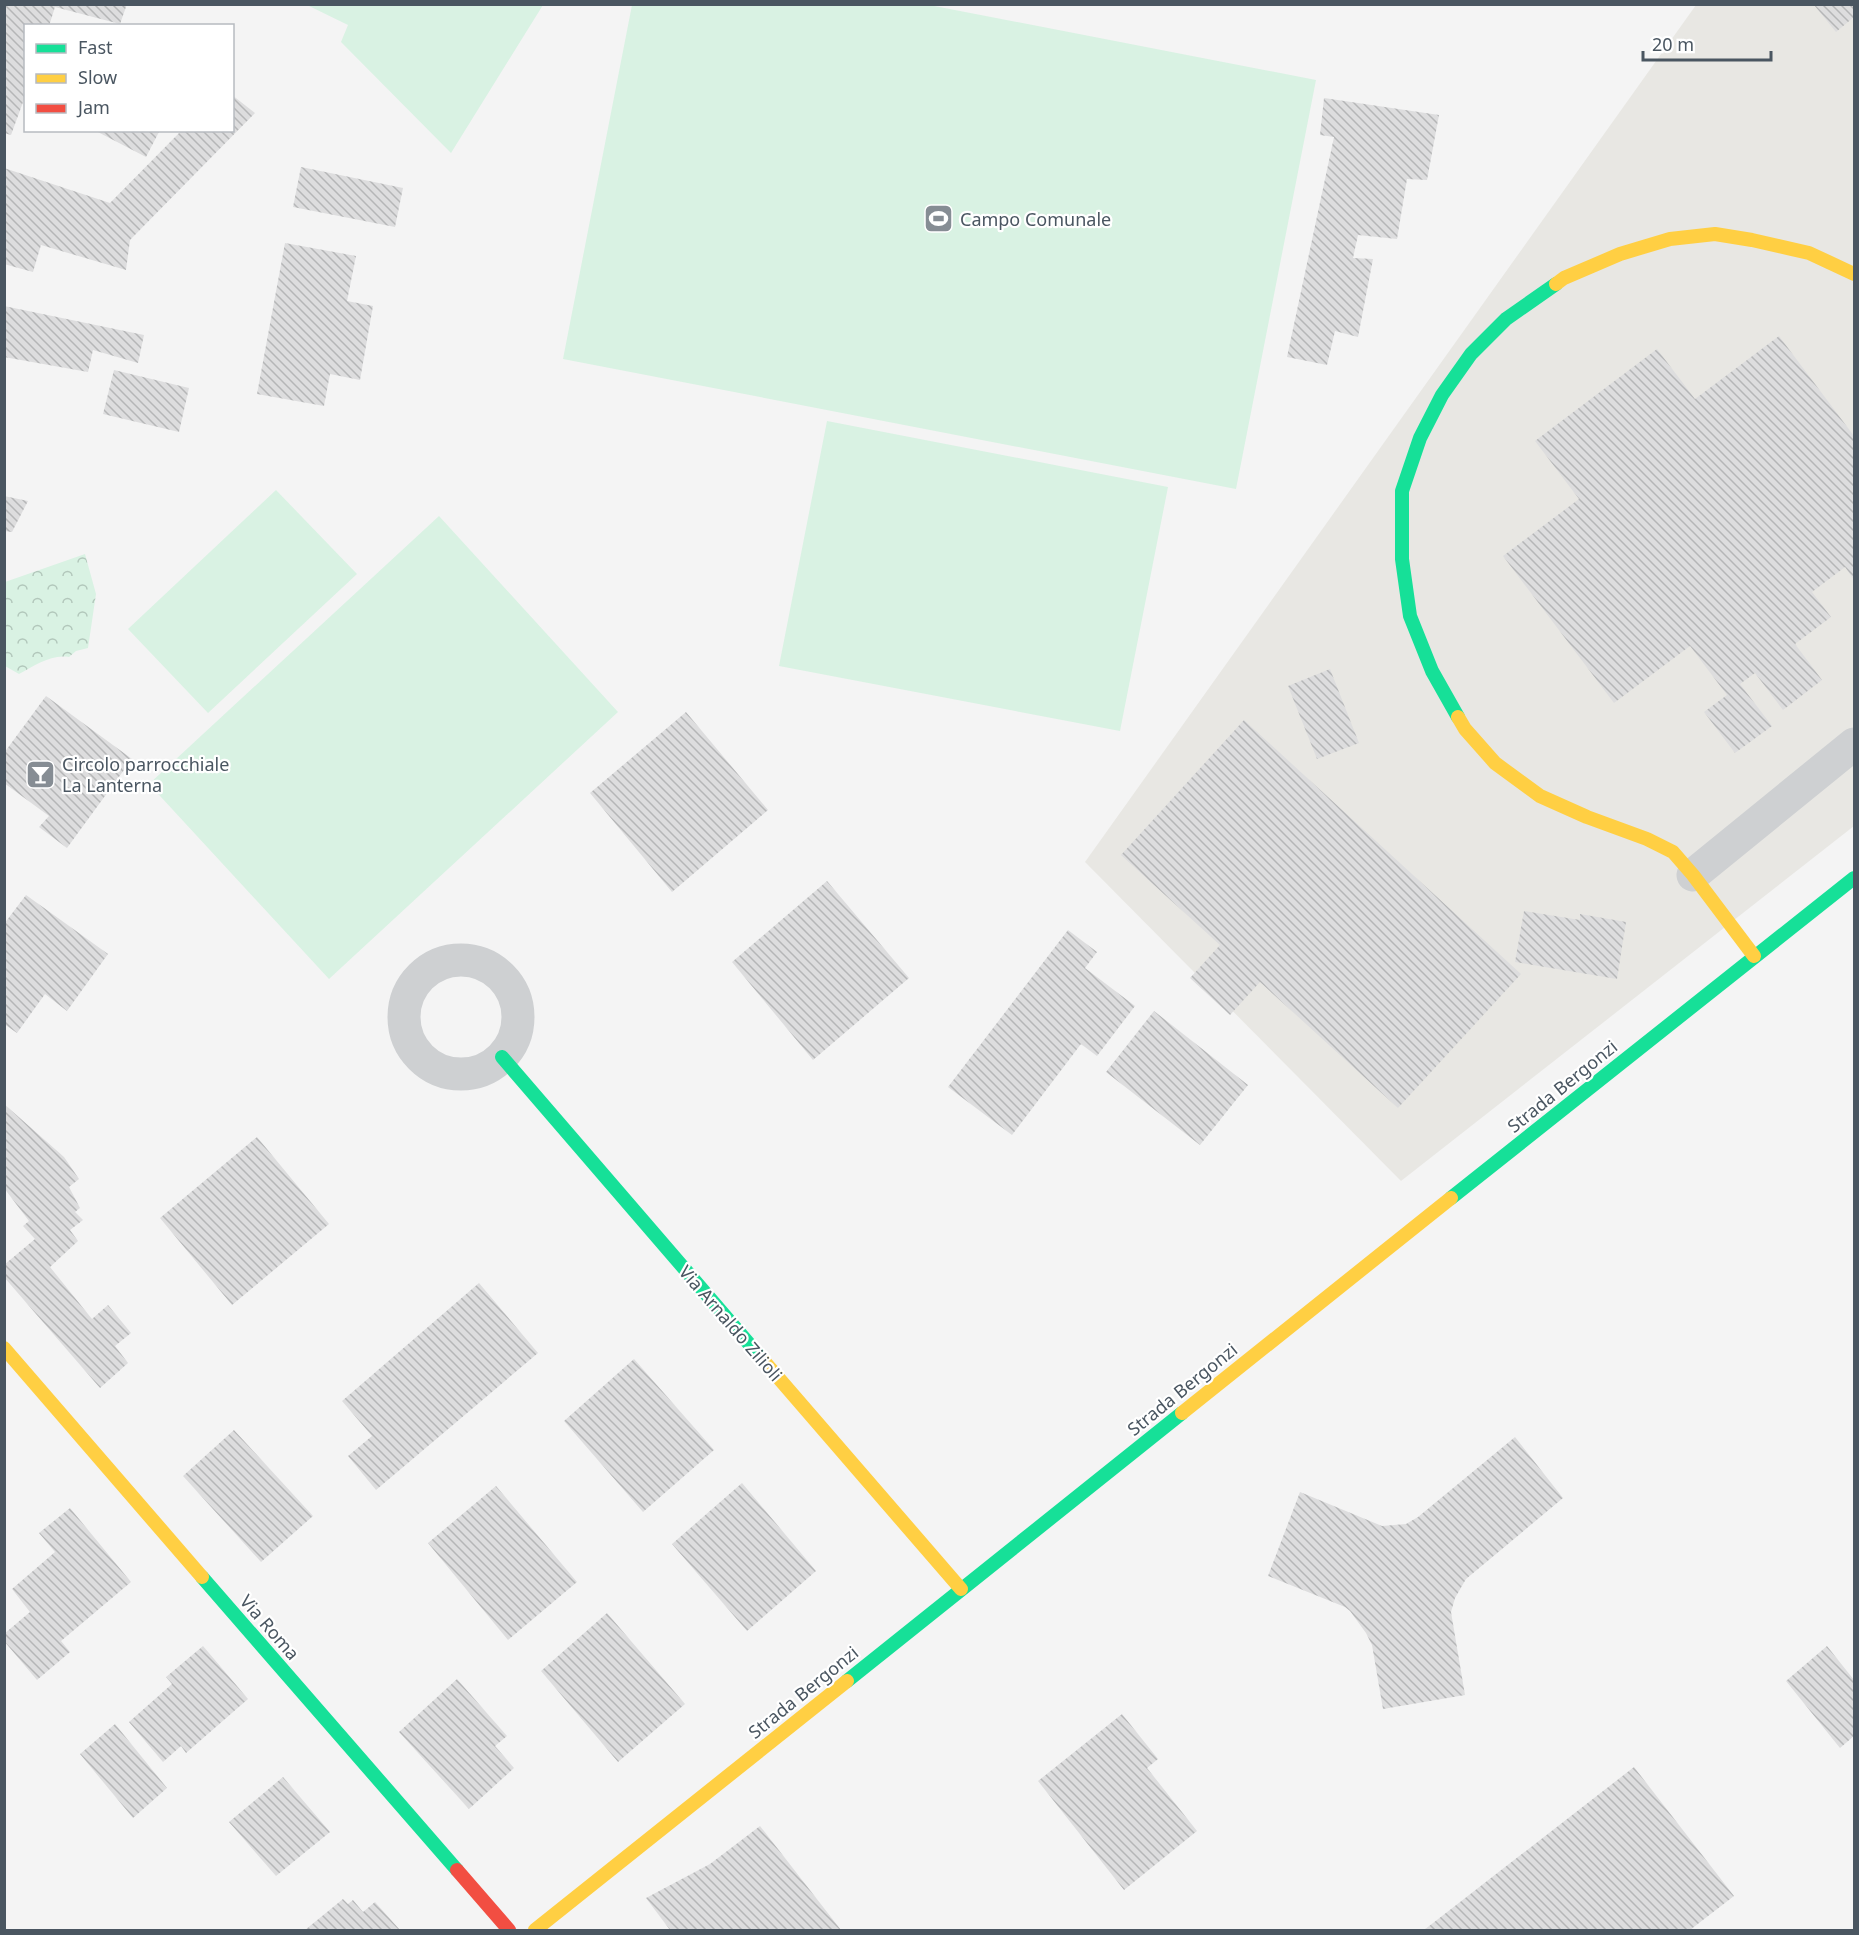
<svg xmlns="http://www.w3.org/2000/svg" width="1859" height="1935" font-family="'Noto Sans',sans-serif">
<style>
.commercial{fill:#e8e7e3}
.green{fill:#d9f2e3}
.forest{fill:url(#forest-crowns)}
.building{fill:url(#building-back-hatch)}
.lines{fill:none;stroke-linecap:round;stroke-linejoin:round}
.street{stroke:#ced0d2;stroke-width:33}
.fast{stroke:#16e098;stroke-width:14}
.slow{stroke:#ffcf43;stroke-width:14}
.jam{stroke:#f24e42;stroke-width:14}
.labels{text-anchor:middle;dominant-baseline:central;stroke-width:4.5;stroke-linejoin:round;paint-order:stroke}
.poi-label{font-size:18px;fill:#4a5661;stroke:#fff;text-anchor:start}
.street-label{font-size:18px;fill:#4a5661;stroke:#fff}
</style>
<defs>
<pattern id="forest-crowns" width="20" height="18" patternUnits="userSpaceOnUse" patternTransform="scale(1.5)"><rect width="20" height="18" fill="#d9f2e3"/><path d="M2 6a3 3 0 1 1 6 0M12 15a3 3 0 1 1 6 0" fill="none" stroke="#b2c7bb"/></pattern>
<pattern id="building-back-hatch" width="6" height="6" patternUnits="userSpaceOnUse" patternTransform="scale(1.5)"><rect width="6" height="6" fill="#ddddde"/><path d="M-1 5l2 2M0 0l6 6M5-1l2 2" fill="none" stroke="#b5b6b7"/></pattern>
</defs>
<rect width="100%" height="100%" fill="#f4f4f4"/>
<!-- commercial -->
<path class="commercial" d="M1696,5H1854V826L1401,1181L1085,862Z"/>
<!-- green -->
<path class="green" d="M307,5H543L451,153L341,42L348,25Z
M632,5H929L1316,80L1236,489L563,359Z
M827,421L1168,487L1120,731L779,666Z
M276,490L357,574L208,713L128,629Z
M439,516L618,712L329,979L149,784Z"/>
<!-- forest -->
<path class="forest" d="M85,554L96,594L88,648L76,651L69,657C51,654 34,666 19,674L5,666V582Z"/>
<!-- building -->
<path class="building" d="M4,4H127L120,24L55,7L49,26H26V94L11,135L4,133Z
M1814,5H1854V17L1836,32Z
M232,95L255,113L130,240L126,270L41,245L33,272L4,264V168L110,203L182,130H232Z
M1324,98L1439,115L1427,180L1407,179L1397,239L1358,235L1353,258L1373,259L1358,337L1335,331L1327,365L1287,357L1334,137L1320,135Z
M94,130H160L146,157Z
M301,167L403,188L395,227L293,207Z
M285,243L356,256L347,301L373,306L360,380L330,374L324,406L257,394Z
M4,306L144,335L138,363L93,350L88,372L4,357Z
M1779,336L1854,436V580L1845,567L1812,592L1831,617L1795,644L1822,680L1783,710L1755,673L1740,684L1772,726L1735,753L1704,712L1727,695L1690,646L1614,703L1503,556L1579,499L1535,441L1657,349L1695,399Z
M114,370L189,388L179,432L103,414Z
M4,496L28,501L12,532L4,531Z
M1330,669L1359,743L1317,759L1288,686Z
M46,696L132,759L67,848L39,827L49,816L4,783V753Z
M686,712L768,810L672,892L590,793Z
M1244,720L1521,974L1398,1108L1260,982L1230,1015L1190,978L1220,945L1121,855Z
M827,881L909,978L813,1060L732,962Z
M26,895L108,954L67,1011L45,994L17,1033L4,1024V924Z
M1524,911L1580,920V914L1626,922L1617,979L1515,962Z
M1068,930L1097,952L1085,968L1135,1006L1097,1056L1081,1044L1012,1135L948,1087Z
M1154,1011L1248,1085L1200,1145L1106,1072Z
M4,1104L64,1157L79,1179L69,1187L80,1208L75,1212L83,1220L70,1230L78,1241L50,1267L92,1319L108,1305L131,1333L115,1346L128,1363L100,1388L4,1277V1265L35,1239L23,1226L29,1221L4,1188Z
M257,1137L329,1224L232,1305L160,1218Z
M479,1283L538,1353L376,1490L348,1456L372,1436L342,1401Z
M634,1359L714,1450L643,1512L564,1421Z
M234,1430L313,1516L261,1562L183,1476Z
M1515,1437L1563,1498L1466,1579L1455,1598L1451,1612L1465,1695L1383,1709L1372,1645L1366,1633L1350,1611L1345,1607L1268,1576L1300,1492L1382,1526L1406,1524L1418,1517Z
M742,1483L816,1571L747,1631L672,1544Z
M496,1486L577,1582L508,1640L428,1543Z
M70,1508L131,1582L61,1641L70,1652L37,1680L4,1641V1634L30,1612L12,1589L55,1552L39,1533Z
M607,1613L685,1704L618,1762L541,1671Z
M203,1646L248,1699L186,1753L181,1746L163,1762L129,1722L172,1684L166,1677Z
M1827,1646L1854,1680V1736L1840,1748L1786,1681Z
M457,1679L507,1736L495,1746L514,1768L469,1809L399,1732Z
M1122,1714L1158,1759L1147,1768L1197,1831L1124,1890L1038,1781Z
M115,1724L167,1788L133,1818L80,1754Z
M1634,1767L1734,1896L1690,1930H1424Z
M283,1777L330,1832L276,1876L229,1822Z
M760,1826L841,1930H670L646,1898L710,1864Z
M343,1899L348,1904L353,1900L363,1912L375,1902L400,1930H305Z"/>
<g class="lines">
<!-- street -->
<path class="street" d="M1693,875L1854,744
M404 1017a57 57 0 1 1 114 0a57 57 0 1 1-114 0Z"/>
<!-- fast -->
<path class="fast" d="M1458,717L1432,671L1410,616L1402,559V491L1420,438L1442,395L1471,354L1506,319L1556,284
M502,1057L763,1360
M1451,1198L1854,878
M202,1577L457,1870
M847,1681L1182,1413"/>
<!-- slow -->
<path class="slow" d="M1556,284L1564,278L1620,254L1670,239L1715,234L1752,240L1809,253L1854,274
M1458,717L1465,729L1495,763L1540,796L1587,817L1647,839L1673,852L1693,875L1754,956
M4,1348L202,1577
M763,1360L961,1589
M1182,1413L1451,1198
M535,1930L847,1681"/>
<!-- jam -->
<path class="jam" d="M457,1870L509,1930"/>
</g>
<!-- icons -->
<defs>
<symbol id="stadium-square" viewBox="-11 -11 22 22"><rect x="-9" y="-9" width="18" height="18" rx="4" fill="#868d94" stroke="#fff"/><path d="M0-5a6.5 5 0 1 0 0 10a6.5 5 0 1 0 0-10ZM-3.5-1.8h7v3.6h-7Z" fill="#fff"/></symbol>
<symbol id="bar-square" viewBox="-11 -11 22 22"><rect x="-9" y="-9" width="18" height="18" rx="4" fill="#868d94" stroke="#fff"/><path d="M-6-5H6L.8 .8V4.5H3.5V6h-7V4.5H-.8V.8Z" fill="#fff"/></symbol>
</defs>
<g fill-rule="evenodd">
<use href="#stadium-square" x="922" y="202" width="33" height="33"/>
<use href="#bar-square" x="24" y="758" width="33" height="33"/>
</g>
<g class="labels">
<!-- poi labels -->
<g class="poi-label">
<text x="960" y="219">Campo Comunale</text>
<text x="62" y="764">Circolo parrocchiale<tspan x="62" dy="21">La Lanterna</tspan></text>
</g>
<!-- street labels -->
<g class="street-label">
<text transform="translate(1562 1086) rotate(-39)">Strada Bergonzi</text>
<text transform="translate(731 1323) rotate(49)">Via Arnaldo Zilioli</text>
<text transform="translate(1182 1389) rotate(-39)">Strada Bergonzi</text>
<text transform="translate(270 1627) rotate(49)">Via Roma</text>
<text transform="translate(803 1692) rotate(-39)">Strada Bergonzi</text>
</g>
</g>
<!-- border -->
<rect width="1859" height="1935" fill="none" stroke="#4a5661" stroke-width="12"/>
<!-- legend -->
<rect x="24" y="24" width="210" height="108" fill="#ffffff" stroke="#b7bbc0" stroke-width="1.5"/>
<rect x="36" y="44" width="30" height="9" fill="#16e098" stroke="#b7bbc0" stroke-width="1.5"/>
<text x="78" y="54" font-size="18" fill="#4a5661">Fast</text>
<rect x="36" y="74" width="30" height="9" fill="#ffcf43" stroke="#b7bbc0" stroke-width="1.5"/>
<text x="78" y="84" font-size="18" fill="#4a5661">Slow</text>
<rect x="36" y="104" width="30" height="9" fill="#f24e42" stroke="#b7bbc0" stroke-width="1.5"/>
<text x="78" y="114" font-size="18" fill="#4a5661">Jam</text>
<!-- scale -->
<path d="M1643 51v9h128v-9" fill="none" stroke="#4a5661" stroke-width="3"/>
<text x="1652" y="51" font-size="18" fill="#4a5661" stroke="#ffffff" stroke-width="4.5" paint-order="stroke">20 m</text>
</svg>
